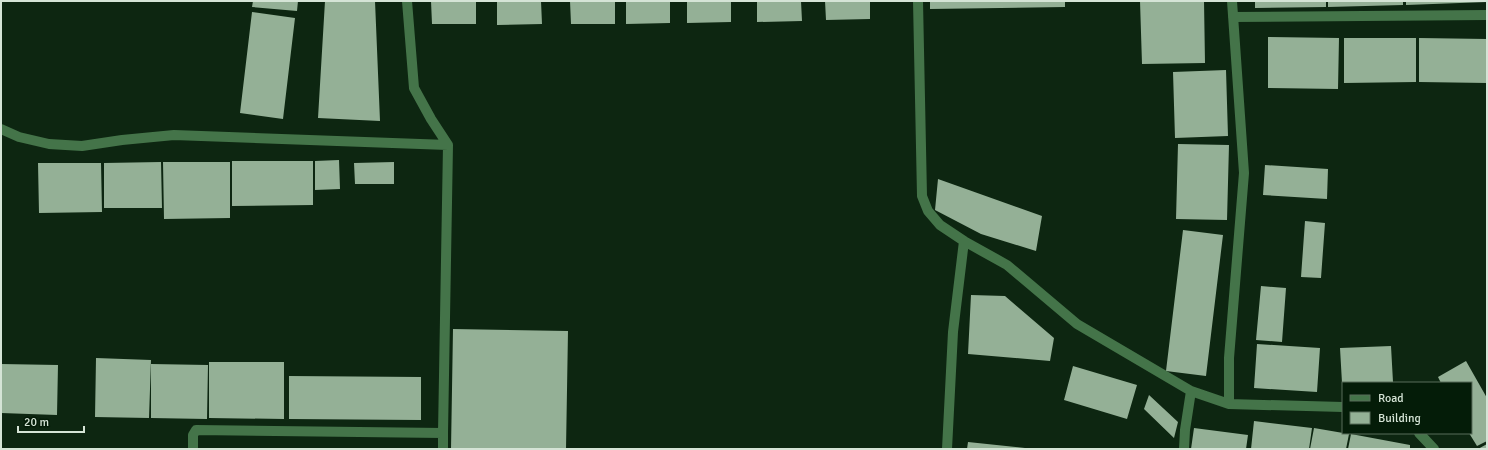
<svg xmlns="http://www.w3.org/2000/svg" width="1488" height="450" font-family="Signika,sans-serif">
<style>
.building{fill:#94b096}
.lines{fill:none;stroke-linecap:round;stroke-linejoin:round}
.minor{stroke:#447449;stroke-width:10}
</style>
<rect width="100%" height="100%" fill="#0d2611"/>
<!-- building -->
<path class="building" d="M253,1H298L297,11L252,7Z
M325,1H375L380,121L318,118Z
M431,1H476V24H432Z
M497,1H541L542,24L497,25Z
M570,1H615V24H571Z
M626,1H670V23L626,24Z
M687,1H731V22L687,23Z
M757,1H801L802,21L757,22Z
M825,1H870V19L826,20Z
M930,1H1065V7L930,9Z
M1140,1H1204L1205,63L1142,64Z
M1255,1H1326V7L1255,8Z
M1328,1H1403V5L1328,7Z
M1406,1H1487V2L1406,5Z
M252,12L295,18L283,119L240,113Z
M1268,37L1339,38L1338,89L1268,88Z
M1344,38H1416V82L1344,83Z
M1419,38L1487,39V83L1419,82Z
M1226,70L1228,136L1175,138L1173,72Z
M1178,144L1229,145L1227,220L1176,219Z
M339,160L340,189L315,190V161Z
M232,161H313V205L232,206Z
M161,162L162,208H104V163Z
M163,162H230V218L164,219Z
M394,162V184H355L354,163Z
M38,163H101L102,212L39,213Z
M1265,165L1328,169L1327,199L1263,195Z
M938,179L1042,216L1036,251L981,234L935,210Z
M1305,221L1325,223L1321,278L1301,277Z
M1183,230L1223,235L1206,376L1166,371Z
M1261,286L1286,288L1282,342L1256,340Z
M971,295L1005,296L1054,338L1050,361L968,354Z
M453,329L568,331L566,449H451Z
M1257,344L1320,348L1317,392L1254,388Z
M1391,346L1393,382L1342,383L1340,348Z
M96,358L151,360L149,418L95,417Z
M1466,361L1487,398V441L1477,446L1469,433H1471V383H1441L1438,377Z
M209,362H284V419L209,418Z
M1,364L58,365L57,415L1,413Z
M151,364L208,365L207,419L151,418Z
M1073,366L1137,385L1127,419L1064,400Z
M289,376L421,377V420L289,419Z
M1149,395L1178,422L1174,438L1144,409Z
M1254,421L1312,428L1309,449H1251Z
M1194,428L1248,435L1246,449H1191Z
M1314,428L1349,434L1346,449H1310Z
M1351,434L1410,445V449H1348Z
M968,442L1025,448V449H967Z
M1487,444V449H1478Z"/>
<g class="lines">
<!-- minor -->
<path class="minor" d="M407,1L414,88L431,119L448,145
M918,1L922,196L928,211L940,225L964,241
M1233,17L1487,15
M1,129L19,137L49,144L82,146L122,140L174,135L448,145L443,433L196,430L193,435V449
M1229,404V358L1244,173L1232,1
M443,433V449
M1419,433L1434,449
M947,449L953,332L964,241L1007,265L1077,324L1191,391L1229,404L1343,407
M1184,449L1185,430L1191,391"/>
</g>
<!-- border -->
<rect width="1488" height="450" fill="none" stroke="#d5e4d6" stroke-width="4"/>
<!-- legend -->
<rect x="1342" y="382" width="130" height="52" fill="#041c08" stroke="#586c5a"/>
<rect x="1350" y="395" width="20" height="6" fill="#447449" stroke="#586c5a"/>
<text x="1378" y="402" font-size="12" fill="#d5e4d6">Road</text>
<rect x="1350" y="412" width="20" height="12" fill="#94b096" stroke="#586c5a"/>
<text x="1378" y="422" font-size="12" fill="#d5e4d6">Building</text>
<!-- scale -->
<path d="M18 426v6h66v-6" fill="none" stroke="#d5e4d6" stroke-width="2"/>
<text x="24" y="426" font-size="12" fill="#d5e4d6" stroke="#041c08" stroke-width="3" paint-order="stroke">20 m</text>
</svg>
